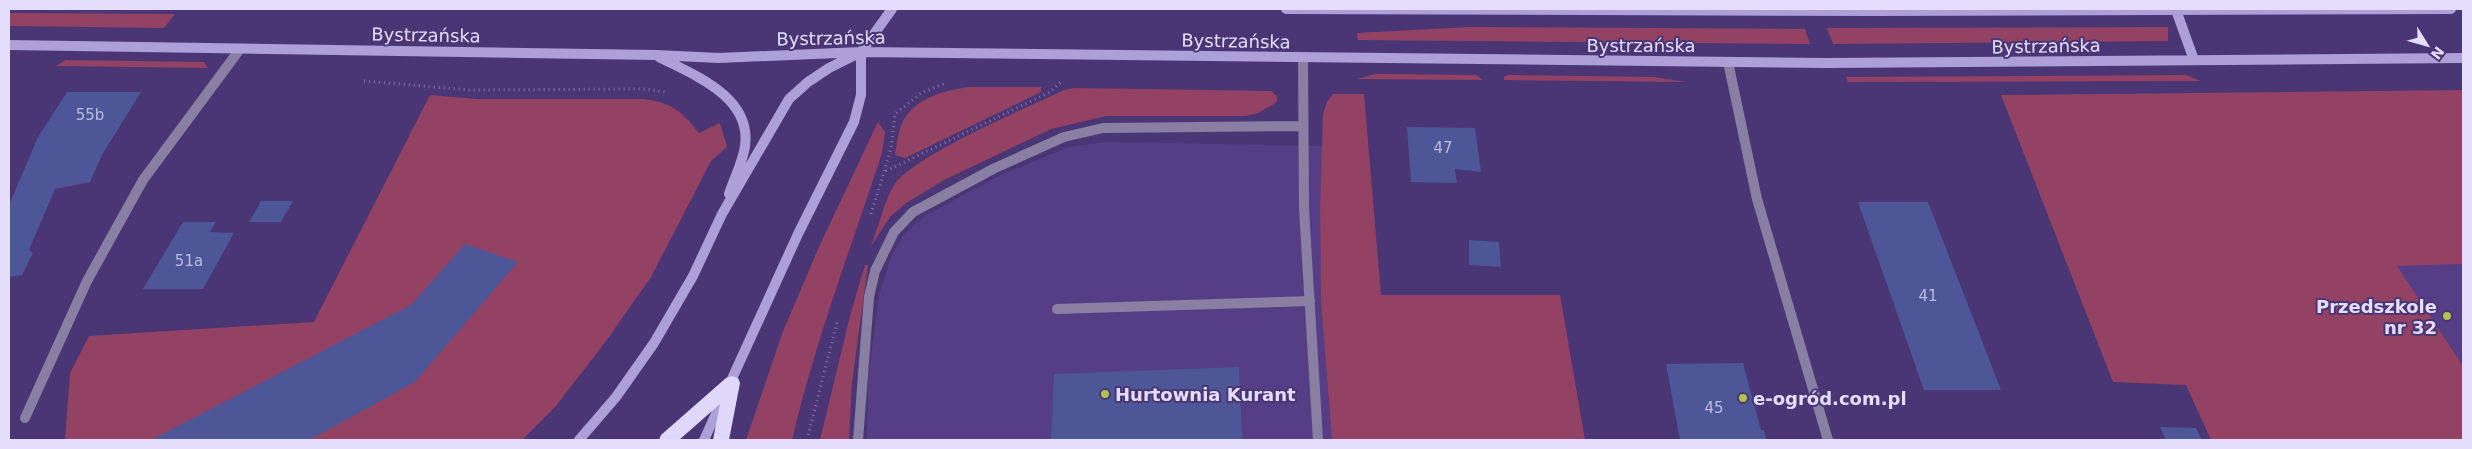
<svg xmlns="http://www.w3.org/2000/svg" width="2472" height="449" font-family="'DejaVu Sans',sans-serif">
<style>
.built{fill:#553e85}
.green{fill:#944264}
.building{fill:#4d5697}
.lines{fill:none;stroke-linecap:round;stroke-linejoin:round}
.path{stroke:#8475a8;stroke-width:3;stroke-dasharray:1 4;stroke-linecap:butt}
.lane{stroke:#887fa2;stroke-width:10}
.secondary{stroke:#ad9fd7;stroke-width:10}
.highway{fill:#e0d8fa;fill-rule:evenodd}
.poi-dot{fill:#b3c24b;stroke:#4a3675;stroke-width:2}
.labels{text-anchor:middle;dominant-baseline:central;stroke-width:4;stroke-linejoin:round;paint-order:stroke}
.number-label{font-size:15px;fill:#bebbe2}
.street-label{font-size:18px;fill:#e4ddfb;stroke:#4a3675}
.poi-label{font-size:18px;font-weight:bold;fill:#e4ddfb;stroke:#4a3675;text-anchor:start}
</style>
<rect width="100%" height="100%" fill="#4a3675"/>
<!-- built -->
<path class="built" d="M1106,142L1323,146L1320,208L1321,301L1332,440H867L868,378L879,295L891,257L903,235L926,215L1001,175L1069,147Z
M2463,264V366L2396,265Z"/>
<!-- green -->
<path class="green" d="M9,13L175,14L164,28L9,26Z
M1470,27L1805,29L1810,44L1358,40L1357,33Z
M2168,27V41L1833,44L1827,28Z
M66,60L204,62L208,68L56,66Z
M1375,74L1476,75L1483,80L1357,79Z
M1509,75L1653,77L1686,82L1504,80V77Z
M2186,75L2201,81L1848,82L1846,77Z
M970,87H1041V92L905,158L895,155C897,144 898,131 903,121C916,97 946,90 970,87Z
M1074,88L1271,91L1277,96V102L1258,113L1246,116H1106L1051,129L946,179L906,203L890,217L871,246C878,229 885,199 894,185C914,155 1027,108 1064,90Z
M2463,90V264L2397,266L2463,366V440H2211L2186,385L2113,382L2001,95Z
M1333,94H1364L1381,295H1560L1585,440H1332L1321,301L1320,208L1323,114L1327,102Z
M430,95L477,99H644C672,103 682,111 699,133L720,123L727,147L711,161L651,277L606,341L556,406L522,440H65L70,373L89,336L314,322Z
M878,122L885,132L882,153C851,248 815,342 792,440H746L782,334L818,249Z
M865,265H868L852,382L849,440H820L850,316Z"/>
<!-- building -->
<path class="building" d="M67,92H141L102,155L90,182L55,189L29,250L33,253L22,275L9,277V205L38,137Z
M1407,127L1475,128L1481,172L1455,169L1457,183L1411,182Z
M261,201H293L281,222H249Z
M1858,202H1928L2001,390H1924Z
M183,222H216L210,232L234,233L203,289H143Z
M1469,240L1499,242L1501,267L1469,265Z
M465,244L518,262L415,382L309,440H151L411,305Z
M1743,363L1761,430H1764L1766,440H1680L1666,364Z
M1239,367L1242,440H1051L1054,374Z
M2160,427L2196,428L2202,440H2166Z"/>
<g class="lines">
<!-- path -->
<path class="path" d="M364,81L469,90L646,89L665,92
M886,171L1050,92L1061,82
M871,214L891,149L895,114L921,93L946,83
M807,440L837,322"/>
<!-- lane -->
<path class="lane" d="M1303,58L1304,209L1318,440
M1728,62L1757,199L1828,440
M1057,309L1310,301
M25,418L87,281L143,180L240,49
M858,440L869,297L875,271L894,232L913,212L995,168L1064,137L1103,128L1303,126"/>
<!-- secondary -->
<path class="secondary" d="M1286,9L1872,11L2451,9
M2176,10L2194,60
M9,45L656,55L719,58L861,52L1828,63L2463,58
M659,57C694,75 752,97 745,146C743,162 734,178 729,194
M579,440L616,397L654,343L693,276L722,214L789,99L808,82L829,68L861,52L892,9
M704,440L798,234L854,122L861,95V52"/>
<!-- highway -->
<path class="highway" d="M732,376L738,378L740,383L729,440H713L720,404L679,440H659L661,435L726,378Z"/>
</g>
<!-- markers -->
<g class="poi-dot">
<circle cx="2447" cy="316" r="5"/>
<circle cx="1105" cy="394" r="5"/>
<circle cx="1743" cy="398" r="5"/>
</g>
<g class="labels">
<!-- number labels -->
<g class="number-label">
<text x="90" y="115">55b</text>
<text x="1443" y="148">47</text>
<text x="189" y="261">51a</text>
<text x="1928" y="296">41</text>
<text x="1714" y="408">45</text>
</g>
<!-- street labels -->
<g class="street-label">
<text transform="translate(426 35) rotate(1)">Bystrzańska</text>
<text transform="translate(831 38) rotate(-1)">Bystrzańska</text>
<text transform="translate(1236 41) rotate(1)">Bystrzańska</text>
<text x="1641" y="45">Bystrzańska</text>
<text transform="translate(2046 46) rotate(-1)">Bystrzańska</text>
</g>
<!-- poi labels -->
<g class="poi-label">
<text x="2437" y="306" text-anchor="end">Przedszkole<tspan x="2437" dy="21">nr 32</tspan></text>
<text x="1115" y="394">Hurtownia Kurant</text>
<text x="1753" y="398">e-ogród.com.pl</text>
</g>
</g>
<!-- border -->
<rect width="2472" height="449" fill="none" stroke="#e4ddfb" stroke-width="20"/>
<!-- north arrow -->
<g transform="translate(2427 45) rotate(127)" stroke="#4a3675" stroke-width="4" paint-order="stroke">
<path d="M0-4L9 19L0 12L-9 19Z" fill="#e4ddfb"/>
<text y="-8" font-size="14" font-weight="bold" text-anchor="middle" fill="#e4ddfb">N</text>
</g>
</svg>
